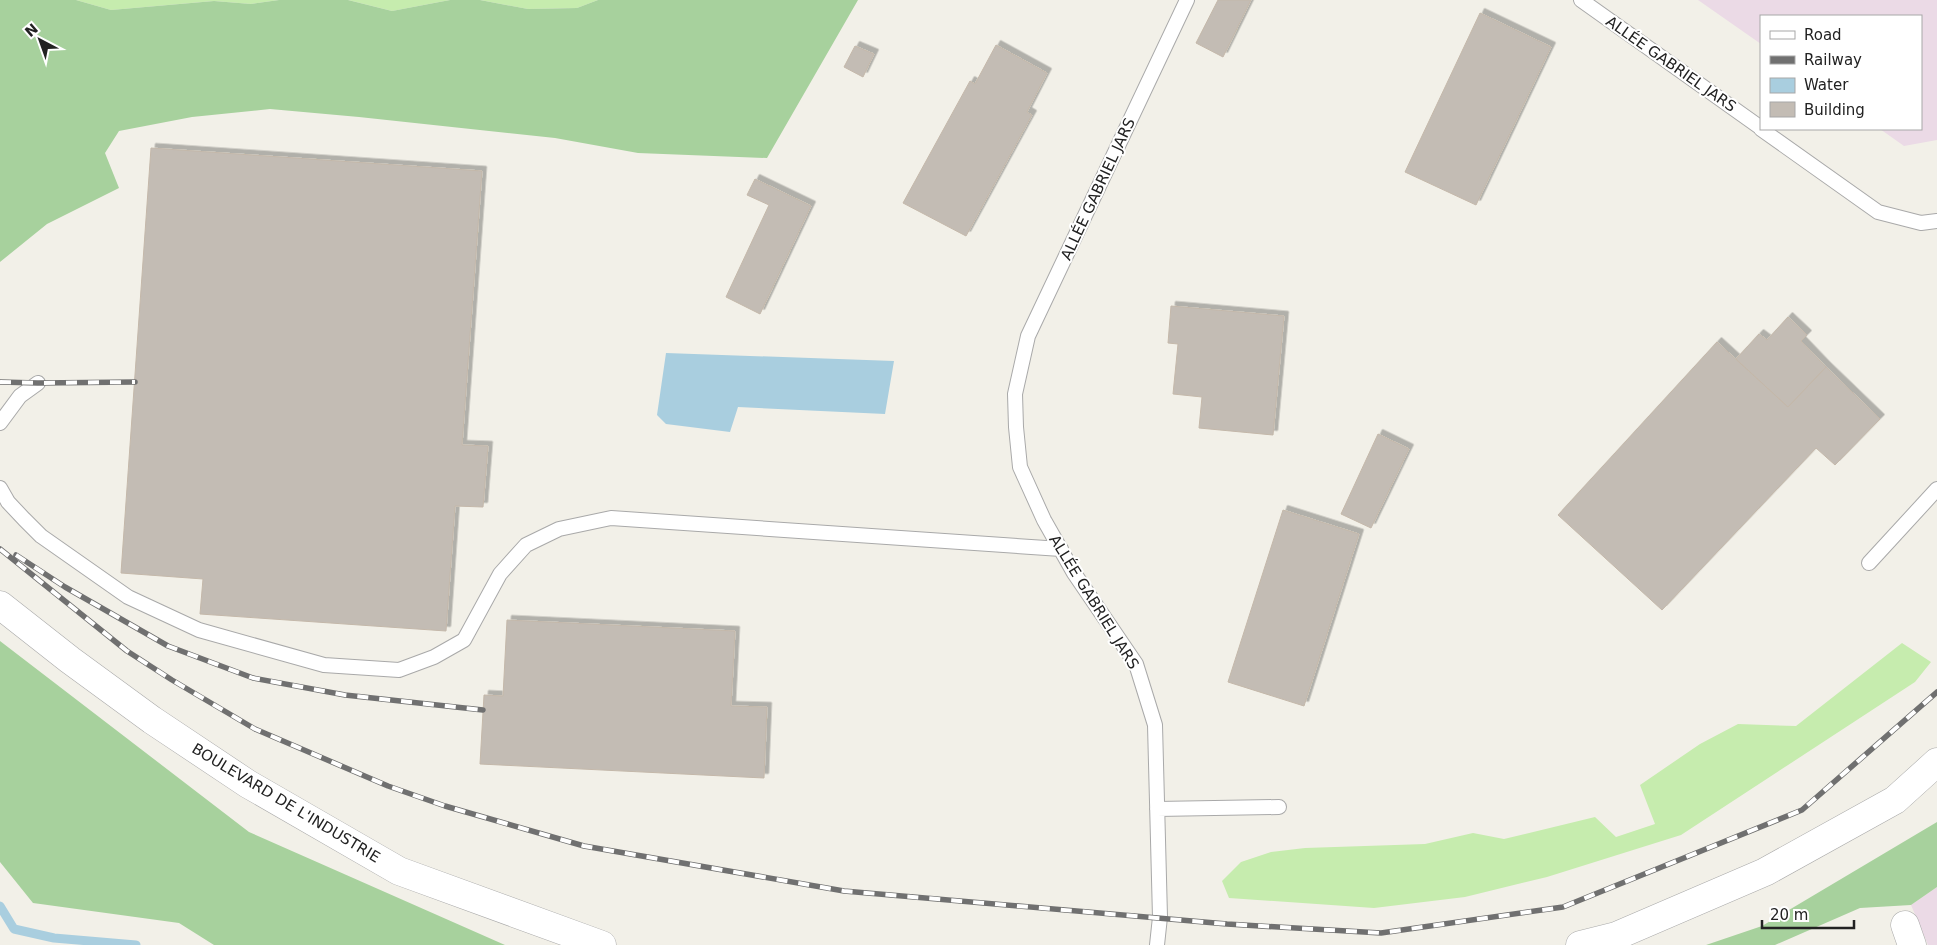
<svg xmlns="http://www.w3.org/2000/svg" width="1937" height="945" font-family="'DejaVu Sans',sans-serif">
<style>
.industrial{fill:#ebdae6}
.grass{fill:#c6ecae}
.forest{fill:#a7d19d}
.water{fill:#a9cedf}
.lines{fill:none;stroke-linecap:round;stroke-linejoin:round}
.stream{stroke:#a9cedf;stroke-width:9}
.building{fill:#c3bcb4;stroke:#c4b8aa;filter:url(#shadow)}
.lane-casing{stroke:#a9a9a9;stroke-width:16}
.street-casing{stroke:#a9a9a9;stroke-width:29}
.lane{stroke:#fff;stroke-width:14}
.street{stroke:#fff;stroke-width:28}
.rail-casing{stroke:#707070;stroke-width:5.5}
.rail{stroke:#fff;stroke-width:4;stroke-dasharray:11;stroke-linecap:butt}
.labels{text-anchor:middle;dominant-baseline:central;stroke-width:4;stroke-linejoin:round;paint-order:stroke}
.street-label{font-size:15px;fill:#222;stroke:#fff}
</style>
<defs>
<filter id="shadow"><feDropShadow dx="4.5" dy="-4.5" stdDeviation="0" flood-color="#0004"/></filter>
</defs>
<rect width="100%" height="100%" fill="#f2f0e8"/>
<!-- industrial -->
<path class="industrial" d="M1698,0H1937V140L1904,146L1880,129H1921V16H1761V44Z
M1937,887V945H1928L1911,905Z"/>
<!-- grass -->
<path class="grass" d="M76,0H279L251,4L214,1L111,10Z
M348,0H450L392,11Z
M480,0H598L577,8L528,9Z
M1902,643L1931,662L1915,682L1681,835L1547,877L1465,897L1374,908L1229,898L1222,881L1241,862L1271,852L1305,848L1425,844L1473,833L1504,839L1595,817L1616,837L1655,824L1640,785L1700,744L1738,724L1796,726Z"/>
<!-- forest -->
<path class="forest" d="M0,0H76L111,10L214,1L251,4L279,0H348L392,11L450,0H480L528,9L577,8L598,0H858L767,158L638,153L555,138L359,117L270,109L192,117L119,131L105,153L119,188L47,224L0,262Z
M0,641L249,832L505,945H214L179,923L33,903L0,862Z
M1937,822V887L1911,905L1860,908L1775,945H1706L1762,926Z"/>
<!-- water -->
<path class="water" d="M666,353L894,361L885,414L738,407L730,432L666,424L657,415Z"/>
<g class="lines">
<!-- stream -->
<path class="stream" d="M0,906L14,929L54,938L136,945"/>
</g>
<!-- building -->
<path class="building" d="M1218,0H1251L1223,57L1196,43Z
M1480,13L1551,47L1476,205L1405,172Z
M996,45L1047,73L1027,112L1032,115L966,236L903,203L970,81L975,84Z
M855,46L874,54L863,77L844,67Z
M151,148L482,171L462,445L488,446L483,507L455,506L446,631L200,614L203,579L121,573Z
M755,179L811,206L760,314L726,297L769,205L747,195Z
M1171,306L1284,316L1273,435L1199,428L1202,397L1173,394L1178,344L1168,343Z
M1788,317L1807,335L1801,341L1826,367L1788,407L1736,359L1759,334L1767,340Z
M1717,342L1788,407L1826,367L1880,419L1835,465L1816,448L1662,610L1558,515Z
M1378,434L1409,449L1371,528L1341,514Z
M1283,510L1359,534L1304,706L1228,682Z
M507,620L735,631L731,706L767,707L764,778L480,764L484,695L503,696Z"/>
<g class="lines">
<defs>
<path id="lane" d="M1581,0L1761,128
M1761,129L1878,212L1921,223L1937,221
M0,423L20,396L38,383
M0,488L8,502L24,519L41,536L128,597L199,630L324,665L399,670L434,657L464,640L500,574L526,545L559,529L611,518L1061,549
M1869,563L1937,489
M1157,809L1279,807
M1157,945L1160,917L1155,725L1136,664L1074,573L1044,520L1020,467L1016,427L1015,394L1028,336L1187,0"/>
<path id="street" d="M0,605L70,660L152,720L248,784L399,871L602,945
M1905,925L1912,945
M1580,945L1616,936L1765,872L1895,800L1937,762"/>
</defs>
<!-- lane casing -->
<use href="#lane" class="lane-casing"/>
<!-- street casing -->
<use href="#street" class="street-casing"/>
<!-- lane -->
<use href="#lane" class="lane"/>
<!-- street -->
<use href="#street" class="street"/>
<defs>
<path id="rail" d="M0,382L38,383L135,382
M0,549L127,651L172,680L255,729L388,786L445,806L584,846L844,891L1227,924L1381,933L1563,907L1802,810L1937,692
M16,555L65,587L168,646L253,678L345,695L483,710"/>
</defs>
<!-- rail casing -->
<use href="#rail" class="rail-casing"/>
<!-- rail -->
<use href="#rail" class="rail"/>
</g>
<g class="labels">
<!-- street labels -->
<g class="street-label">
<text transform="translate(1671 64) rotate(35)">ALLÉE GABRIEL JARS</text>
<text transform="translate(1098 189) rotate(-65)">ALLÉE GABRIEL JARS</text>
<text transform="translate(1094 602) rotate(58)">ALLÉE GABRIEL JARS</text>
<text transform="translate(286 803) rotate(31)">BOULEVARD DE L'INDUSTRIE</text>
</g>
</g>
<!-- legend -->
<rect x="1760" y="15" width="162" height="115" fill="#ffffff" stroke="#a7a7a7"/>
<rect x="1770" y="31" width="25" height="8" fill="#ffffff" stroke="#a7a7a7"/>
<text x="1804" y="40" font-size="15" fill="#222222">Road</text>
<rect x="1770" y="56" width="25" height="8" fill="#707070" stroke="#a7a7a7"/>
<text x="1804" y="65" font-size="15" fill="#222222">Railway</text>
<rect x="1770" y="78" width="25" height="15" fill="#a9cedf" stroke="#a7a7a7"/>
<text x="1804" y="90" font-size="15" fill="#222222">Water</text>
<rect x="1770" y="102" width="25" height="15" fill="#c3bcb4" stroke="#a7a7a7"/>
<text x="1804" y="115" font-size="15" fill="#222222">Building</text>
<!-- north arrow -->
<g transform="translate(40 40) rotate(319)" stroke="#ffffff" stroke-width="4" paint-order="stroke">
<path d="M0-4L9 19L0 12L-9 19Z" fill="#222222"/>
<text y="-8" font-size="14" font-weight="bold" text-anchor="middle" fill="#222222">N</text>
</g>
<!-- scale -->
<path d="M1762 920v8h92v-8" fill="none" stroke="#222222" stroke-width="2.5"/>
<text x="1770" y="920" font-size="15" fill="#222222" stroke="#ffffff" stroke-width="4" paint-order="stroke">20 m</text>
</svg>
